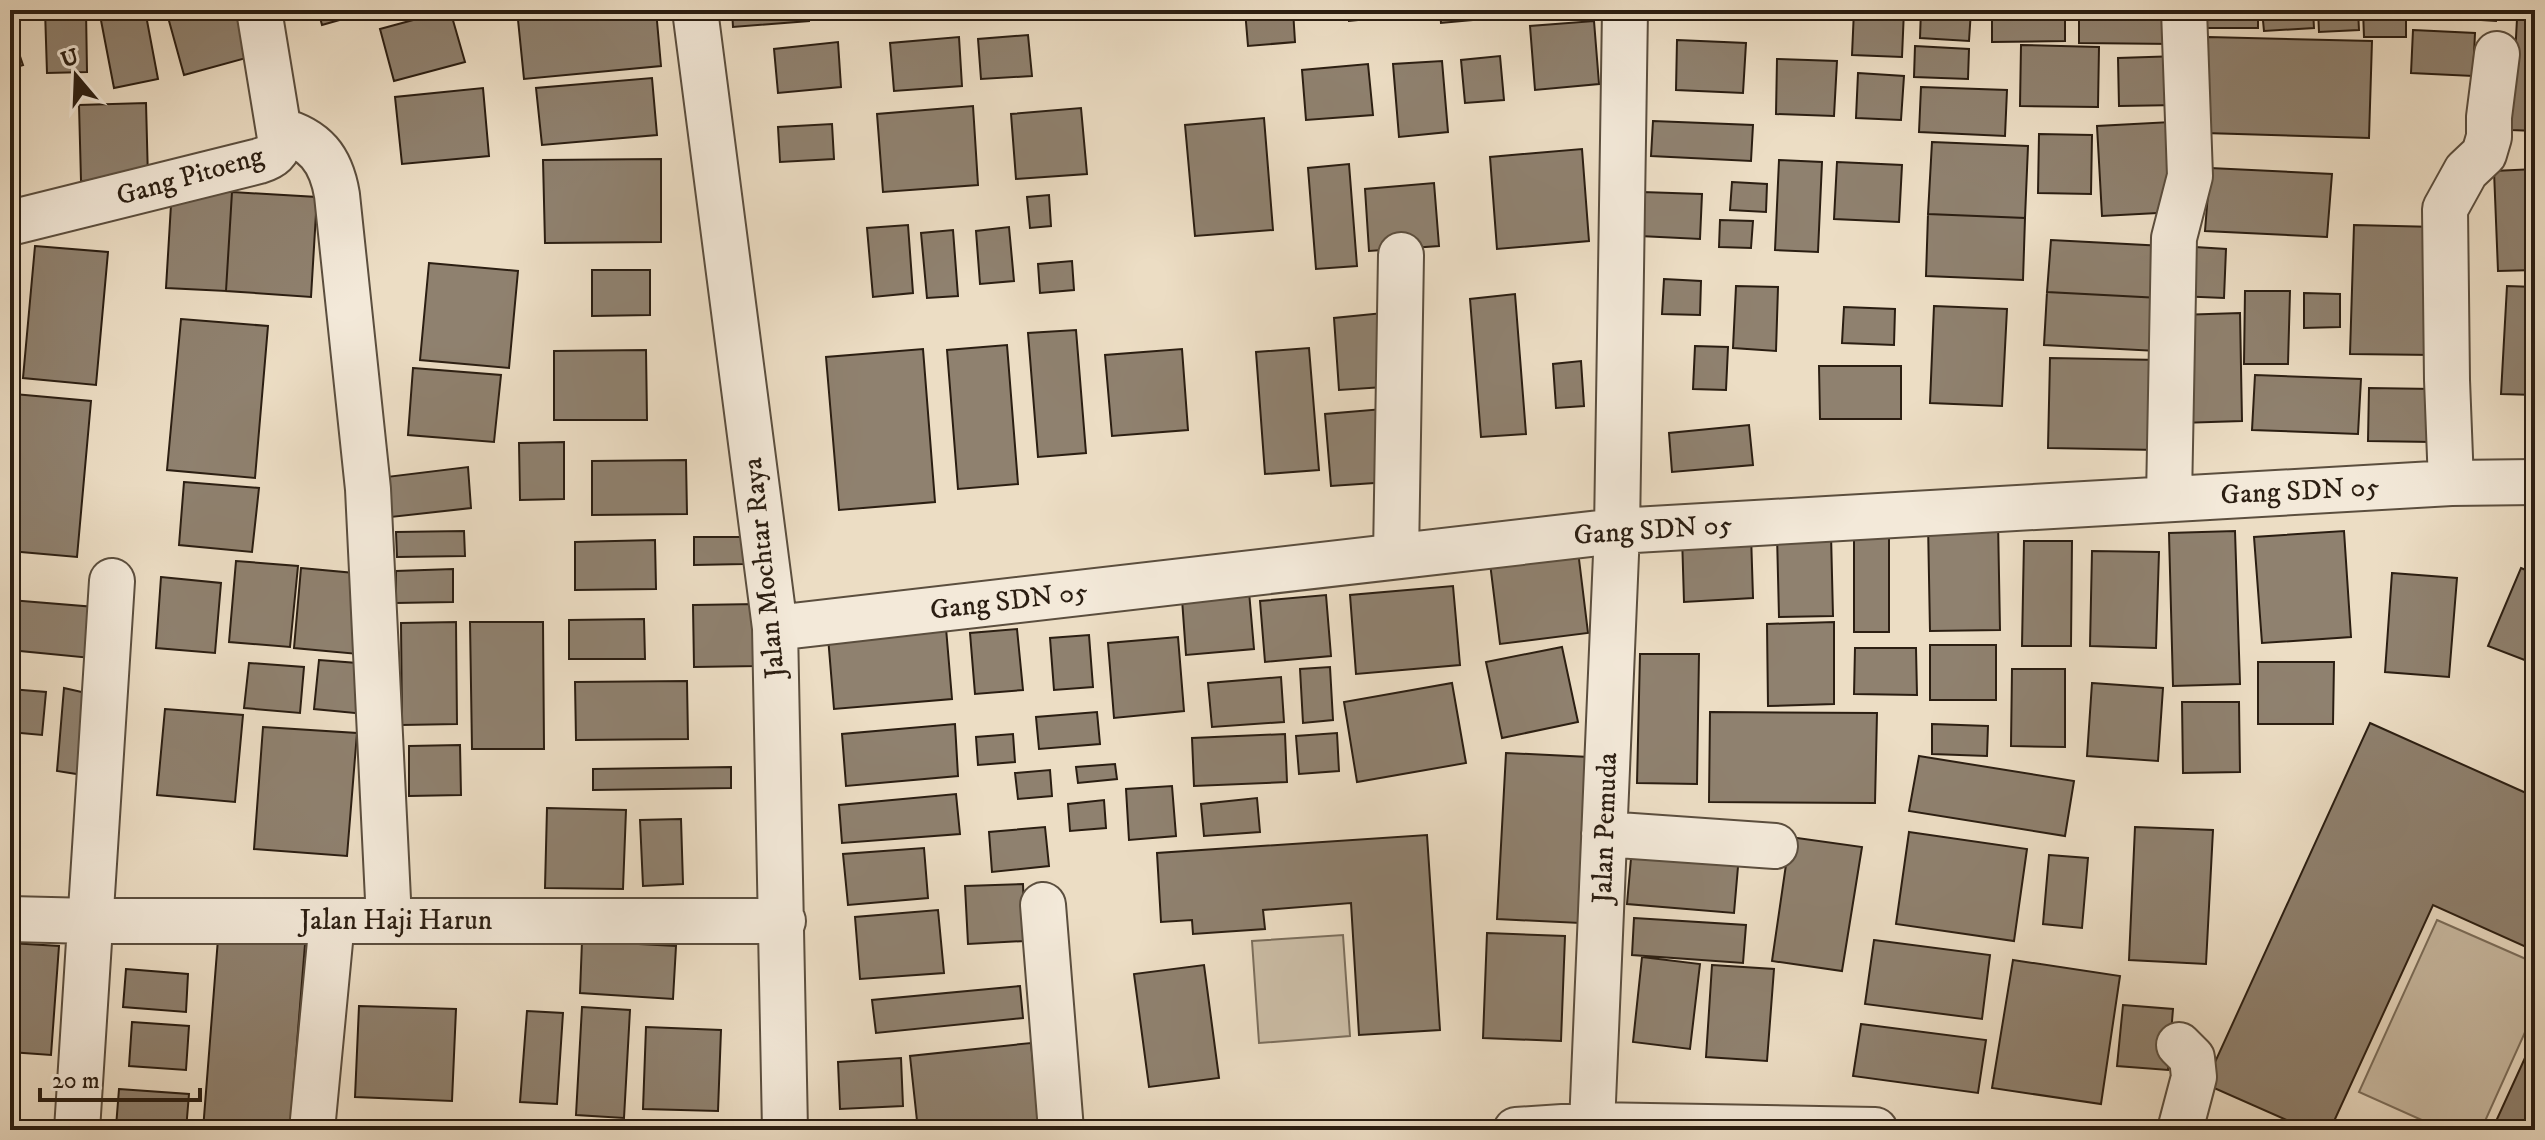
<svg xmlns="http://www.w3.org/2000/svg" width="2545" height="1140" font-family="'IM FELL DW Pica',serif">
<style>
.green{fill:#cbbda6;stroke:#7b6e5c;stroke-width:2}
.building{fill:#8f816f;stroke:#2b1e12;stroke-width:2}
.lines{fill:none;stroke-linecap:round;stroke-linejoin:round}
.minor-casing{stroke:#5b4e3e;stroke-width:48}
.minor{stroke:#f3e9d9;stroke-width:44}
.labels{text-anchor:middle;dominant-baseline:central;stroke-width:7;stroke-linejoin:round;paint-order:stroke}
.street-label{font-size:28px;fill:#2b1e12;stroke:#f3e9d9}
</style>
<rect width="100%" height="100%" fill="#ecddc4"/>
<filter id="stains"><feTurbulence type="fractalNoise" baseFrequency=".0025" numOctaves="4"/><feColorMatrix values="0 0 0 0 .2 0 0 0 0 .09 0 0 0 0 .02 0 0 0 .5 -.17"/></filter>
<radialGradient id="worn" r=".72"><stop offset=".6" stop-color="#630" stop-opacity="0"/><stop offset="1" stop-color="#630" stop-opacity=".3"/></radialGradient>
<!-- green -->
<path class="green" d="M2437,920L2535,963V1010L2481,1130H2444L2359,1092Z
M1343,935L1350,1036L1259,1043L1252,941Z"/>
<!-- building -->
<path class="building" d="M45,10H86L87,72L47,73Z
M99,10H145L158,79L114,88Z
M166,10H252L264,53L184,75Z
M318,10H355L357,15L322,25Z
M450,10L465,62L394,81L380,29Z
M517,10H656L661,66L524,79Z
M732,10H808L809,21L733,27Z
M919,10H1002V12L920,19Z
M1019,10H1085L1019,15Z
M1245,10H1293L1295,42L1248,46Z
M1348,10H1407L1408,15L1349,21Z
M1440,10H1482L1483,19L1441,23Z
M1854,10H1904L1902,57L1852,55Z
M1921,10H1971L1969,41L1920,38Z
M1992,10H2065V41L1992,42Z
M2079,10H2174V44L2079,43Z
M2201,10H2258V28H2201Z
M2262,10H2313L2314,28L2264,31Z
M2318,10H2358L2359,30L2319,32Z
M2363,10H2406V37H2364Z
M2418,10H2497L2496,21L2418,16Z
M2517,19H2535V131L2511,130Z
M1594,21L1599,84L1535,90L1530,26Z
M10,27L23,65L10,69Z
M2413,30L2475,33L2473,76L2411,73Z
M1028,35L1032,76L981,79L978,39Z
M959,37L962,86L894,91L890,43Z
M2208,37L2372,41L2369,138L2205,133Z
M1677,40L1746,43L1743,93L1676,90Z
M838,42L841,87L778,93L774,49Z
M2021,45L2099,47L2098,107L2020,106Z
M1915,46L1969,49L1968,79L1914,77Z
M1500,56L1504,100L1465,103L1461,60Z
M2179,56V105L2119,106L2118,58Z
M1777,59L1837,61L1834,116L1776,114Z
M1442,61L1448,132L1399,137L1393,64Z
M1368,64L1373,115L1306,120L1302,70Z
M1858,73L1904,76L1901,120L1856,118Z
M652,78L657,135L542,145L536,88Z
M1921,87L2007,90L2005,136L1919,132Z
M483,88L489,156L402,164L395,97Z
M146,103L148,179L81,181L79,105Z
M973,106L978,185L883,192L877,114Z
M1081,108L1087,174L1016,179L1011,114Z
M1264,118L1273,230L1195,236L1185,125Z
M1653,121L1753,125L1751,161L1651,156Z
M2171,122L2176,212L2102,216L2097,126Z
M832,124L834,159L780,162L778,127Z
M2039,134L2092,135L2091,194L2038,193Z
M1932,142L2028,146L2025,218L1928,214Z
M1582,149L1589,241L1497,249L1490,157Z
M661,159V242L545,243L543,160Z
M1779,160L1822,162L1818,252L1775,250Z
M1837,162L1902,165L1899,222L1834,219Z
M1349,164L1357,266L1316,269L1308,168Z
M2210,168L2332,174L2327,237L2205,231Z
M2535,169V270L2498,271L2494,171Z
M1732,182L1767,184L1766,212L1730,210Z
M1434,183L1439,246L1369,251L1365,189Z
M172,188L232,192L226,291L166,288Z
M232,192L317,197L311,297L226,291Z
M1642,192L1702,194L1700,239L1640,236Z
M1049,195L1051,226L1030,228L1027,197Z
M1928,214L2025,218L2023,280L1926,276Z
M1720,220L1753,221L1751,248L1719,247Z
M908,225L913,293L873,297L867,228Z
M2354,225L2437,227L2434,355L2350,354Z
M1009,227L1014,281L980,284L976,231Z
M953,230L958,296L927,298L921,233Z
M2051,240L2164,246L2160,298L2047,292Z
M35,246L108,252L96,385L23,378Z
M2179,246L2226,249L2224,298L2177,296Z
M1072,261L1074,290L1040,293L1038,264Z
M429,263L518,271L509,368L420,360Z
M592,270H650V315L592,316Z
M1664,279L1701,281L1700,315L1662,314Z
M1736,286L1778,287L1776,351L1733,348Z
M2507,286L2535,287V395L2501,394Z
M2245,291H2290L2288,364H2244Z
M2047,292L2160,298L2157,351L2044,345Z
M2304,293L2340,294V327L2304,328Z
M1515,294L1526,434L1481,437L1470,299Z
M1934,306L2007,309L2002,406L1930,403Z
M1844,307L1895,309L1894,345L1842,343Z
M1393,312L1399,386L1339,390L1334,318Z
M2240,313L2242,421L2180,423L2178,315Z
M181,319L268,326L255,478L167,470Z
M1076,330L1086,453L1038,457L1028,333Z
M1007,345L1018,484L958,489L947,350Z
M1695,346L1728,347L1726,390L1693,389Z
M1309,348L1319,470L1265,474L1256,352Z
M923,349L935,502L839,510L826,357Z
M1182,349L1188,430L1112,436L1105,355Z
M646,350L647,420H554V351Z
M2050,358L2160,360L2158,450L2048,448Z
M1581,361L1584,406L1556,408L1553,364Z
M1819,366H1901V419H1820Z
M413,368L501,375L494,442L408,435Z
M2255,375L2361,379L2358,434L2252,430Z
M2369,388L2434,389L2432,442L2368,441Z
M14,394L91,401L77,557L10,551V438Z
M1383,409L1389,482L1331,486L1325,414Z
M1749,425L1753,465L1672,472L1669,433Z
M564,442V499L520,500L519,443Z
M686,460L687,514L592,515V461Z
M468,467L471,508L382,518L378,478Z
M184,482L259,488L252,552L179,545Z
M1998,521L2000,630L1930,631L1928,523Z
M1854,527H1889V632H1854Z
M464,531L465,556L397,557L396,532Z
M2235,531L2240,684L2173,686L2169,533Z
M2344,531L2351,637L2262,643L2254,537Z
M1751,534L1753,598L1684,602L1682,536Z
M1831,534L1833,616L1779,617L1777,535Z
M694,537H744V564L694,565Z
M655,540L656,589L575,590V542Z
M2024,541H2072L2071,646H2022Z
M1578,551L1588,633L1500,644L1490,563Z
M2092,551L2159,552L2156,648L2090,646Z
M236,561L298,566L290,647L229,642Z
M301,568L365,574L358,654L294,648Z
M2521,568L2535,574V664L2488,646Z
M453,569V602L396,603V571Z
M2392,573L2457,578L2449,677L2385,672Z
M161,577L221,583L215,653L156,648Z
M1248,580L1254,649L1186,655L1181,585Z
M1453,586L1460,665L1356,674L1350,595Z
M1326,595L1331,656L1265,662L1260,601Z
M10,600L95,607L91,658L10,650Z
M758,604L759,666L694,667L693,605Z
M644,619L645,659H569V620Z
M456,622L457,724L402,725L401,623Z
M470,622H543L544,749H472Z
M1834,622V704L1768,706L1767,624Z
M946,628L952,699L834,709L828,637Z
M1017,629L1023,690L975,694L970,633Z
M1089,635L1093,687L1054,690L1050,638Z
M1178,637L1184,711L1114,718L1108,643Z
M1930,645H1996V700H1930Z
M1562,647L1578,722L1502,738L1486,662Z
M1855,648H1916L1917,695L1854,694Z
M1640,654H1699L1697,784L1637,783Z
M319,660L370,664L365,714L314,709Z
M2258,662H2334L2333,724H2258Z
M249,663L304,667L300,713L244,708Z
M1330,667L1333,720L1303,723L1300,669Z
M2012,669H2065V747L2011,746Z
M1281,677L1284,722L1212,727L1208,683Z
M687,681L688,739L576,740L575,682Z
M1452,683L1466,763L1357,782L1344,702Z
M2092,683L2163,688L2158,761L2087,756Z
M64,688L95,695L83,775L57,771Z
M10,689L46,692L42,735L10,732Z
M2182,702H2239L2240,772L2183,773Z
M165,709L243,715L235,802L157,795Z
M1097,712L1100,744L1039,749L1036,717Z
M1710,712L1877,713L1875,803L1709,802Z
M2370,723L2535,797V951L2433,905L2330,1130H2309L2205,1084Z
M955,724L958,776L846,786L842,734Z
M1932,724L1988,726L1987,756L1932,754Z
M263,727L357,733L347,856L254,849Z
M1337,733L1339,771L1299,774L1296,736Z
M1013,734L1015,762L978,765L976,737Z
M1285,734L1287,782L1194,786L1192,738Z
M460,745L461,795L409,796V746Z
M1506,753L1589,757L1580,923L1497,919Z
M1919,756L2074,781L2065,836L1909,811Z
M1115,764L1117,779L1078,783L1076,767Z
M731,767V788L593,790V769Z
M1050,770L1052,796L1018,799L1015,773Z
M1172,786L1176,836L1129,840L1126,789Z
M956,794L960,834L842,843L839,805Z
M1257,798L1260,832L1204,836L1201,804Z
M1104,800L1106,828L1070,831L1068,804Z
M547,808L626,810L623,889L545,888Z
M681,819L683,884L643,886L640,820Z
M1045,827L1049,866L992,872L989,832Z
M2135,827L2213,830L2206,964L2129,960Z
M1909,832L2027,849L2014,941L1896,924Z
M1427,835L1440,1030L1359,1035L1351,903L1263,910L1265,929L1193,934L1192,920L1161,922L1157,853Z
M1790,837L1862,847L1842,971L1772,961Z
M1632,847L1739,855L1734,913L1627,904Z
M924,848L928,898L848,905L843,854Z
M2049,855L2088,858L2082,928L2043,924Z
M1023,884L1025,941L968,944L965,886Z
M938,910L944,973L860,979L855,917Z
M1634,918L1746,925L1743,963L1632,955Z
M219,926L306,932L290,1130H203Z
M1487,933L1565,936L1561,1041L1483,1038Z
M1874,940L1990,955L1982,1019L1865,1004Z
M582,941L676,946L673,999L580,993Z
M10,943L59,946L51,1055L10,1052Z
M1642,957L1700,964L1690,1049L1633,1042Z
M2013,960L2120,976L2101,1104L1992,1088Z
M1204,965L1219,1078L1149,1087L1134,974Z
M1712,965L1774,969L1767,1061L1706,1057Z
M126,969L188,974L186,1012L123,1007Z
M1020,986L1023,1018L876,1033L872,1000Z
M2123,1005L2173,1009L2168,1070L2117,1066Z
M359,1006L456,1009L452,1101L355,1097Z
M582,1007L630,1010L624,1118L576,1115Z
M527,1011L563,1013L557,1104L520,1102Z
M132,1022L189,1026L186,1070L129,1066Z
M1861,1024L1986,1040L1978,1093L1853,1076Z
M646,1027L721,1030L718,1111L643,1109Z
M2535,1036V1130H2492Z
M1031,1043L1040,1130H918L910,1056Z
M901,1058L903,1106L840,1109L838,1062Z
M119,1089L189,1094L186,1130L116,1127Z"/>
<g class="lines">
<defs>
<path id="minor" d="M695,10L775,628L785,1130
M279,130C315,139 331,159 337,195L368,489L389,920
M10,223L259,161C272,157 279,152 280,138L259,10
M2451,483L2447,380L2445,209L2466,171L2484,154L2489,137V117L2497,54
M2169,498L2174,238L2190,176L2184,10
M1396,556L1401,255
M775,628L1617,531L2451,483L2535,482
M1604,834L1775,846
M1043,905L1061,1130
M10,919L91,921H783
M2179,1045L2192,1058L2194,1077L2180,1130
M1592,1125L1617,531L1625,10
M77,1130L112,581
M312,1130L332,921
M1516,1130L1592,1125L1875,1130"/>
</defs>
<!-- minor casing -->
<use href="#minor" class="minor-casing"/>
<!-- minor -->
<use href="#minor" class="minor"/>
</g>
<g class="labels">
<!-- street labels -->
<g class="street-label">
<text transform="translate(190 176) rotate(-16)">Gang Pitoeng</text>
<text transform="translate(2300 491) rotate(-3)">Gang SDN 05</text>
<text transform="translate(1653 530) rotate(-4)">Gang SDN 05</text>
<text transform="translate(764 568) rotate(-96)">Jalan Mochtar Raya</text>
<text transform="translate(1009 601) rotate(-7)">Gang SDN 05</text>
<text transform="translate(1605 828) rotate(-88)">Jalan Pemuda</text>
<text x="396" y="920">Jalan Haji Harun</text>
</g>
</g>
<!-- margin -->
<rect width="2545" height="1140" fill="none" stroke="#ecddc4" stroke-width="40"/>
<rect x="12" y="12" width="2521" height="1116" fill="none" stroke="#2b1e12" stroke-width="4"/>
<rect x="20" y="20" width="2505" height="1100" fill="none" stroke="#2b1e12" stroke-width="2"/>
<!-- north arrow -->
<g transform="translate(76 76) rotate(341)" stroke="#f3e9d9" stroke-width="6" paint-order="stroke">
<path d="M0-6L14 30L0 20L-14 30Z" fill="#2b1e12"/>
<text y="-12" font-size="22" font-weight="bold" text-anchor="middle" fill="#2b1e12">U</text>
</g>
<!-- scale -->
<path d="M40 1088v12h160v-12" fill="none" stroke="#2b1e12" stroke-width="4"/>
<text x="52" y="1088" font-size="24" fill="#2b1e12" stroke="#f3e9d9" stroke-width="6" paint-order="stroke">20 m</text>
<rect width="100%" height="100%" filter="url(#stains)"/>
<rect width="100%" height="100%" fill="url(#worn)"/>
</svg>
